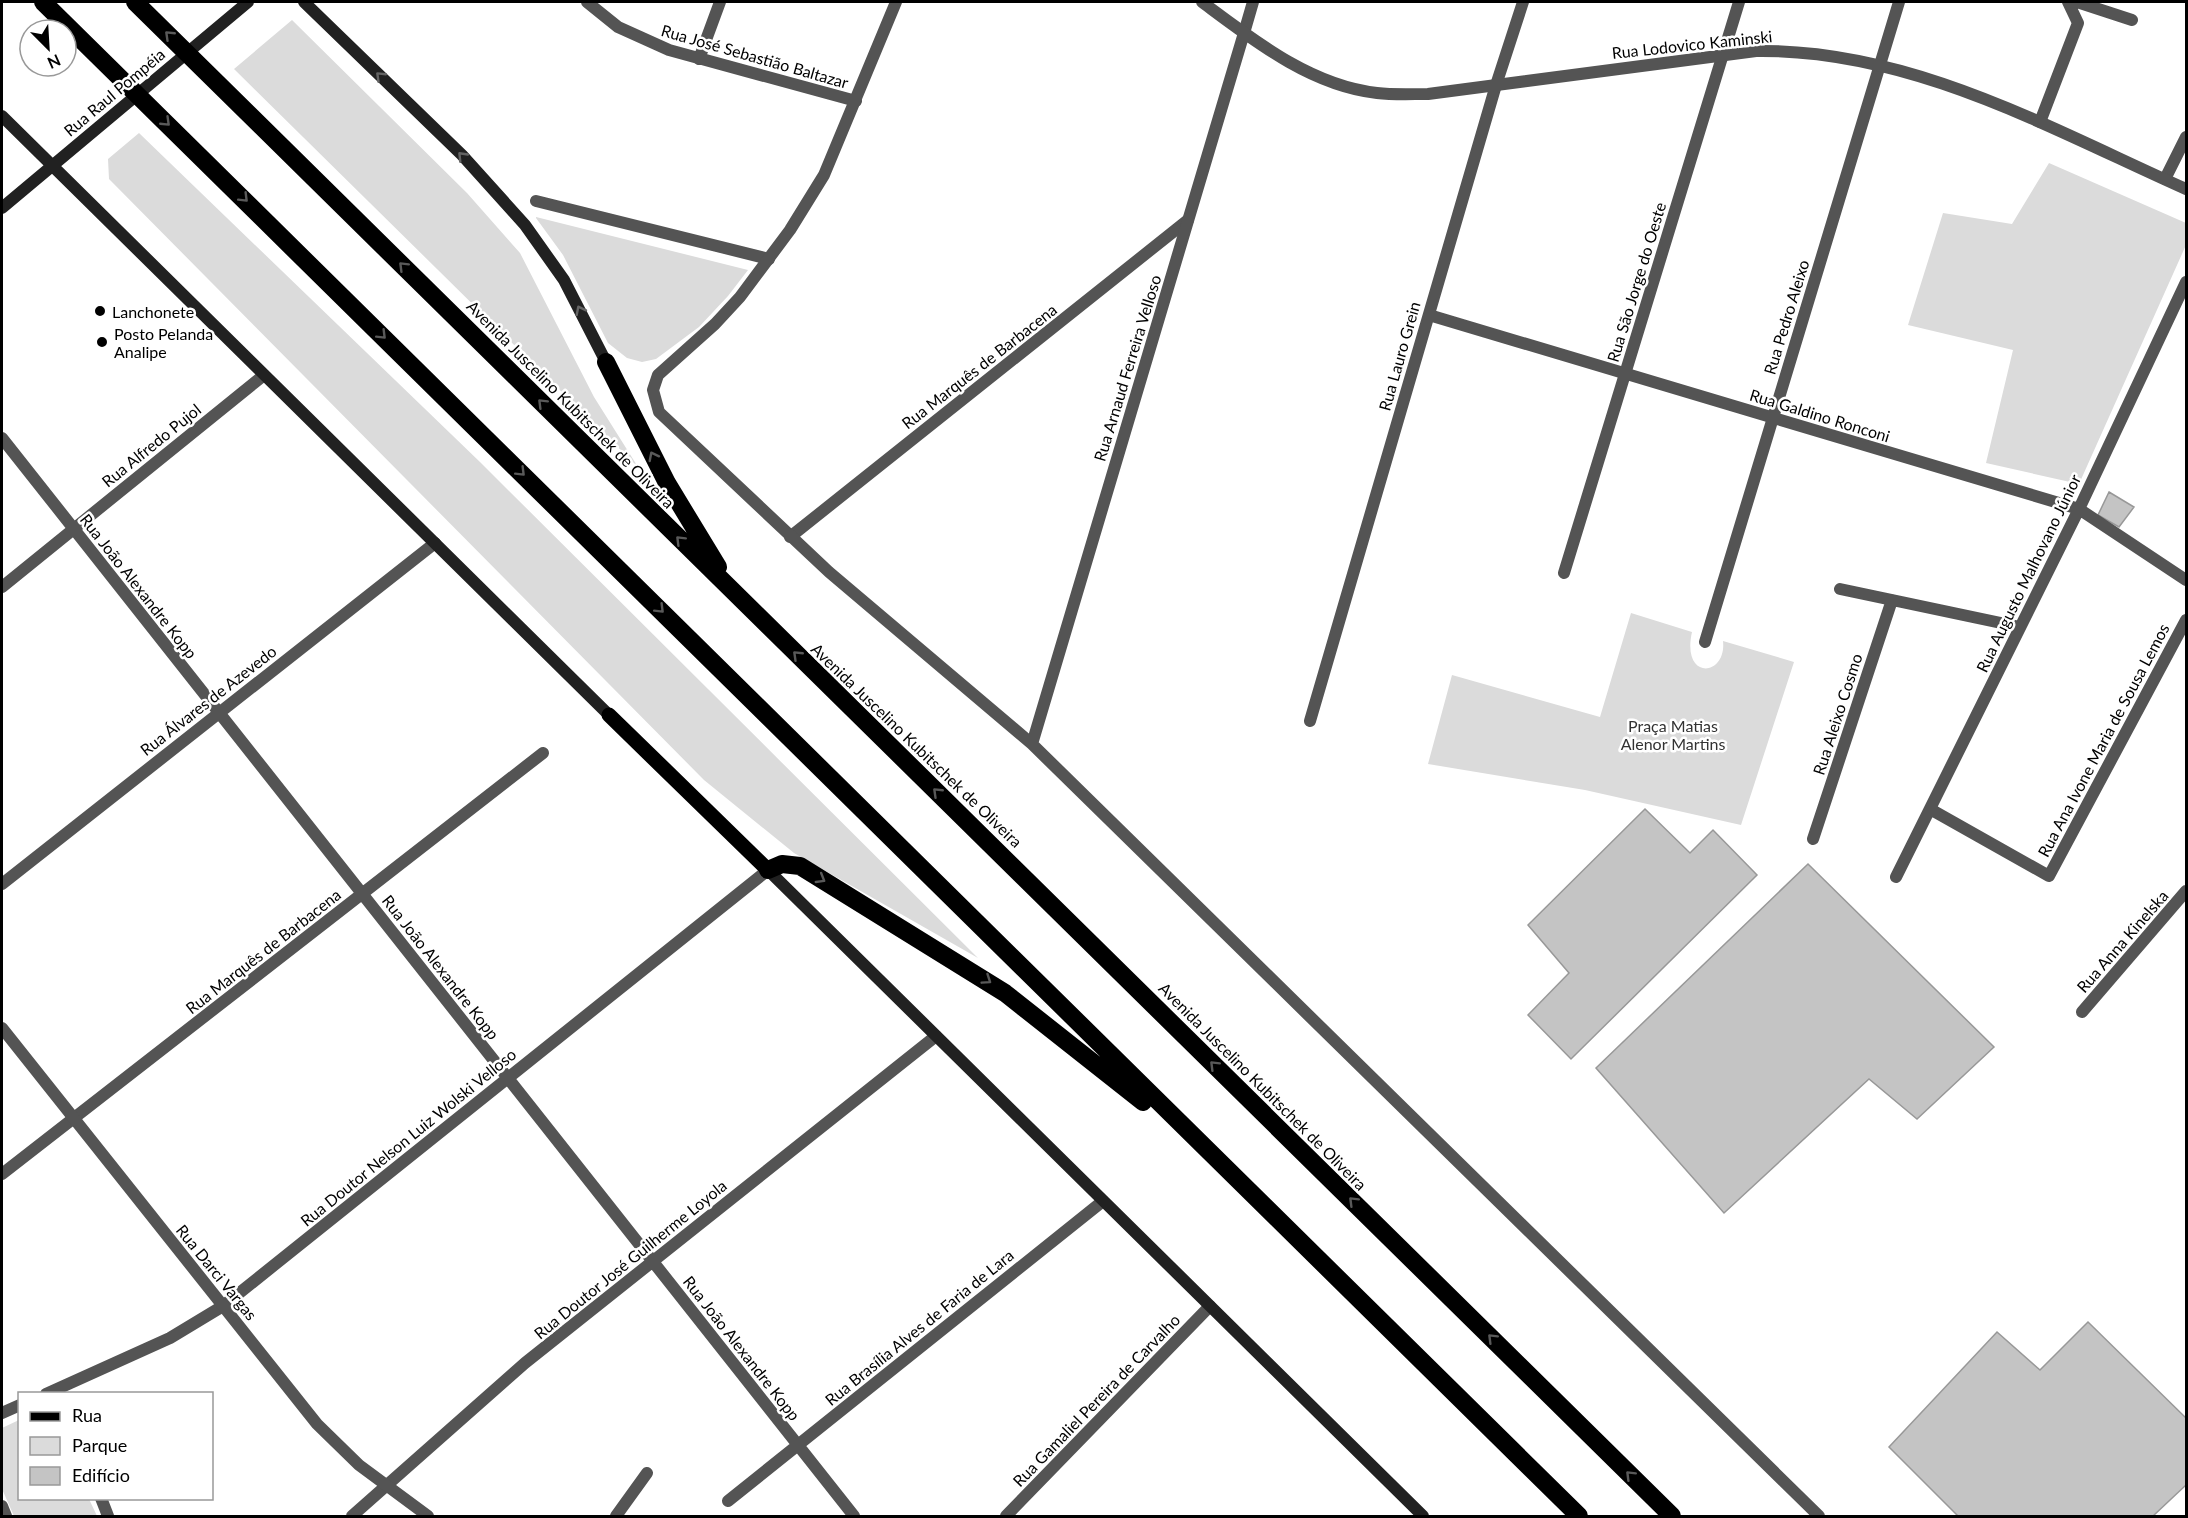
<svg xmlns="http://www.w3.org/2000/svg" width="2188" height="1518" font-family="Lato,sans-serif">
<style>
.green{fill:#dbdbdb}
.building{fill:#c4c4c4;stroke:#989898;stroke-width:1.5}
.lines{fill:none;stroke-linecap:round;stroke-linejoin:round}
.minor{stroke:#545454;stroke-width:12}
.tertiary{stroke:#545454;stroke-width:12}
.secondary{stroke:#212121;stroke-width:12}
.primary{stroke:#000;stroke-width:15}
.motorway{stroke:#000;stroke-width:18}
.oneway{stroke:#595959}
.oneway2{stroke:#646464}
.poi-dot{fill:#000;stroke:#fff;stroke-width:2}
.labels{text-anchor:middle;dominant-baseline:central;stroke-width:5;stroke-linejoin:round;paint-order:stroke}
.street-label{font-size:16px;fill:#000;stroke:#fff}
.poi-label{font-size:16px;fill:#000;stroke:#fff;text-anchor:start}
.park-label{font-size:16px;fill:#323232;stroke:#fff}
</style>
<rect width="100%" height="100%" fill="#fff"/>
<!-- green -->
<path class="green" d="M292,20L467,193L520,253L594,397L638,467L234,69Z
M139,133L480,462L978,958L794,853L704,780L109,179L108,159Z
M2049,163L2186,223V245L2079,484L1986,463L2013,350L1908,325L1943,213L2012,224Z
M536,218V217L748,270L728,296L699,327L656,359L642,362L627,358L608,343L563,255Z
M1631,613L1692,632C1681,681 1727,677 1723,641L1794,662L1741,825L1585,790L1428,764L1452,675L1600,717Z
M19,1420L20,1498L89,1499L97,1516H14L2,1489V1428Z"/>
<!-- building -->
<path class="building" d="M2109,492L2134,507L2119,527L2098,515Z
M1645,809L1690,853L1713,830L1757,875L1571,1059L1528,1015L1569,973L1528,925Z
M1808,864L1994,1047L1917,1119L1869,1079L1724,1213L1596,1068Z
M2088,1322L2186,1418V1485L2153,1516H1958L1889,1447L1997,1332L2040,1370Z"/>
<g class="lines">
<!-- minor -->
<path class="minor" d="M587,2L618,27L669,50L856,101
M2077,2L2132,20
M1244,33L1253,2
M699,59L720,2
M2040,122L2078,23L2068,2
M2165,179L2186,137
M536,201L769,259
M1429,315L2079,509L2186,580
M2,438L854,1516
M790,537L1188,220
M1564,573L1739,2
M2,587L264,375
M1840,589L2020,627
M1705,642L1899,2
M1310,721L1496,85L1523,2
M1930,809L2049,876L2186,620
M1813,839L1892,600
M1896,877L2079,509L2186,282
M2,884L435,543
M2082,1012L2186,891
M2,1174L543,753
M46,1394L170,1338L223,1306L768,870
M2,1413L20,1405
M101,1498L108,1516
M728,1501L1103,1201
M2,1506L6,1516
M352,1516L525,1363L936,1036
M616,1516L647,1473
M1006,1516L1210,1306"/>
<!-- tertiary -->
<path class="tertiary" d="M896,2L824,175L790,230L740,297L715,324L658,375L653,390L659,412L829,572L1032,744L1819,1516
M1202,2C1253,40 1311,86 1377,93C1394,95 1411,94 1428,94L1756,51C1911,49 2049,128 2186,189
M1032,744L1244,33
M2,1028L317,1424L359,1465L428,1516"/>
<!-- secondary -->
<path class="secondary" d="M304,2L462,155L525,225L564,280L606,362
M2,116L609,715
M2,208L248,2
M768,870L1423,1516"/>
<!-- primary -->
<path class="primary" d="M609,715L768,870"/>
<!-- motorway -->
<path class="motorway" d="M43,2L1579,1516
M135,2L1672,1516
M606,362L667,483L718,567
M768,870L782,864L800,866L1005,993L1143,1102"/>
</g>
<!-- one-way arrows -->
<defs><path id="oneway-chevron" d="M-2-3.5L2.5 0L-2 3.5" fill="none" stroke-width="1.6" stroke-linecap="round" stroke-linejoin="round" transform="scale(1.5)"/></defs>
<g class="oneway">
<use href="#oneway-chevron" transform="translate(169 35) rotate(-136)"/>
<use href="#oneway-chevron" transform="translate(166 122) rotate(44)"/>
<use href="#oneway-chevron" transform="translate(244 198) rotate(45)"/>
<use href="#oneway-chevron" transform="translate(403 266) rotate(-135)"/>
<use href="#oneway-chevron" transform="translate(382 335) rotate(45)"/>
<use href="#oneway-chevron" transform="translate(542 403) rotate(-135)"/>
<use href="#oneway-chevron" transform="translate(653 456) rotate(-117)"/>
<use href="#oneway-chevron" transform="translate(521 472) rotate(45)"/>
<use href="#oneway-chevron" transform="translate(680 540) rotate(-135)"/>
<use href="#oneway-chevron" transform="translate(660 609) rotate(45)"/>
<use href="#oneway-chevron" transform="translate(797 655) rotate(-136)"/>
<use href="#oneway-chevron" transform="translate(937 792) rotate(-136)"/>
<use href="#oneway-chevron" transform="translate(821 879) rotate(31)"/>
<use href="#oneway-chevron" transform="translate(987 980) rotate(34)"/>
<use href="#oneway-chevron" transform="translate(1214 1065) rotate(-135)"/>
<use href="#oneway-chevron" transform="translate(1353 1201) rotate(-135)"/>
<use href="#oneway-chevron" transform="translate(1492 1338) rotate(-135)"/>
<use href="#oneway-chevron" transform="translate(1630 1475) rotate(-135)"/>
</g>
<g class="oneway2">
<use href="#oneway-chevron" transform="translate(380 76) rotate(-136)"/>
<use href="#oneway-chevron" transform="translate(462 156) rotate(-134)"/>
<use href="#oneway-chevron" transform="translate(580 310) rotate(-117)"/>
</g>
<!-- markers -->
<g class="poi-dot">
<circle cx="100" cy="311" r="6"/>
<circle cx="102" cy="342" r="6"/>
</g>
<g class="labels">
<!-- street labels -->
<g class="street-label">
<text transform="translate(1692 44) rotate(-6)">Rua Lodovico Kaminski</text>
<text transform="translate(755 56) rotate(16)">Rua José Sebastião Baltazar</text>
<text transform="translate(114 92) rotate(-40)">Rua Raul Pompéia</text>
<text transform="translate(1636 282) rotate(-73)">Rua São Jorge do Oeste</text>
<text transform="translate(1786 317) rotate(-73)">Rua Pedro Aleixo</text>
<text transform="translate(1399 356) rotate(-74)">Rua Lauro Grein</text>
<text transform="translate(979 366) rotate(-38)">Rua Marquês de Barbacena</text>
<text transform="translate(1127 368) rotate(-73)">Rua Arnaud Ferreira Velloso</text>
<text transform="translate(571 404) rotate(45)">Avenida Juscelino Kubitschek de Oliveira</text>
<text transform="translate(1820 415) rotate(17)">Rua Galdino Ronconi</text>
<text transform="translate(151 445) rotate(-39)">Rua Alfredo Pujol</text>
<text transform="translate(2028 573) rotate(-64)">Rua Augusto Malhovano Júnior</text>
<text transform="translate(139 586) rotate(52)">Rua João Alexandre Kopp</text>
<text transform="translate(208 700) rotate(-38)">Rua Álvares de Azevedo</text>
<text transform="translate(1837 714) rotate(-72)">Rua Aleixo Cosmo</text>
<text transform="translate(2103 740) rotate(-62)">Rua Ana Ivone Maria de Sousa Lemos</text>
<text transform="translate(917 745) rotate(44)">Avenida Juscelino Kubitschek de Oliveira</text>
<text transform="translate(2122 941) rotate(-49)">Rua Anna Kinelska</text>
<text transform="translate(263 951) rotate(-38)">Rua Marquês de Barbacena</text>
<text transform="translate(441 967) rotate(52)">Rua João Alexandre Kopp</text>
<text transform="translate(1263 1086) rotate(45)">Avenida Juscelino Kubitschek de Oliveira</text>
<text transform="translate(408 1137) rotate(-39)">Rua Doutor Nelson Luiz Wolski Velloso</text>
<text transform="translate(630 1259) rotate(-39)">Rua Doutor José Guilherme Loyola</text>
<text transform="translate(217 1272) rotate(51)">Rua Darci Vargas</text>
<text transform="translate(919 1327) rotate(-39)">Rua Brasília Alves de Faria de Lara</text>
<text transform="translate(742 1348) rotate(52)">Rua João Alexandre Kopp</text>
<text transform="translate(1096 1400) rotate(-46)">Rua Gamaliel Pereira de Carvalho</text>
</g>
<!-- poi labels -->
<g class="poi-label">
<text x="112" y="311">Lanchonete</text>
<text x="114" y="333">Posto Pelanda<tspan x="114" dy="18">Analipe</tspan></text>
</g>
<!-- park labels -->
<g class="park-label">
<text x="1673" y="725">Praça Matias<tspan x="1673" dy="18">Alenor Martins</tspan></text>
</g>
</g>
<!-- border -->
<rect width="2188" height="1518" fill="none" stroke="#000000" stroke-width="6"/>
<!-- legend -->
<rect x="18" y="1392" width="195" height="108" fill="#ffffff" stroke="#999999" stroke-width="1.5"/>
<rect x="30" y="1412" width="30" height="9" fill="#000000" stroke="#999999" stroke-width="1.5"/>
<text x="72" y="1422" font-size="18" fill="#000000">Rua</text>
<rect x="30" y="1437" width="30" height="18" fill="#dbdbdb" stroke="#999999" stroke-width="1.5"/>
<text x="72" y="1452" font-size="18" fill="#000000">Parque</text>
<rect x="30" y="1467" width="30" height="18" fill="#c4c4c4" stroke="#999999" stroke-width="1.5"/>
<text x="72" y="1482" font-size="18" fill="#000000">Edifício</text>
<!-- north arrow -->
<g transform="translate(48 48) rotate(156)"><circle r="28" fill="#ffffff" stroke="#999999" stroke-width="1.5"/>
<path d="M0-4.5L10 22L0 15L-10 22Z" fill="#000000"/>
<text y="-9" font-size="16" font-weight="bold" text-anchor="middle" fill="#000000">N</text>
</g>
</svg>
